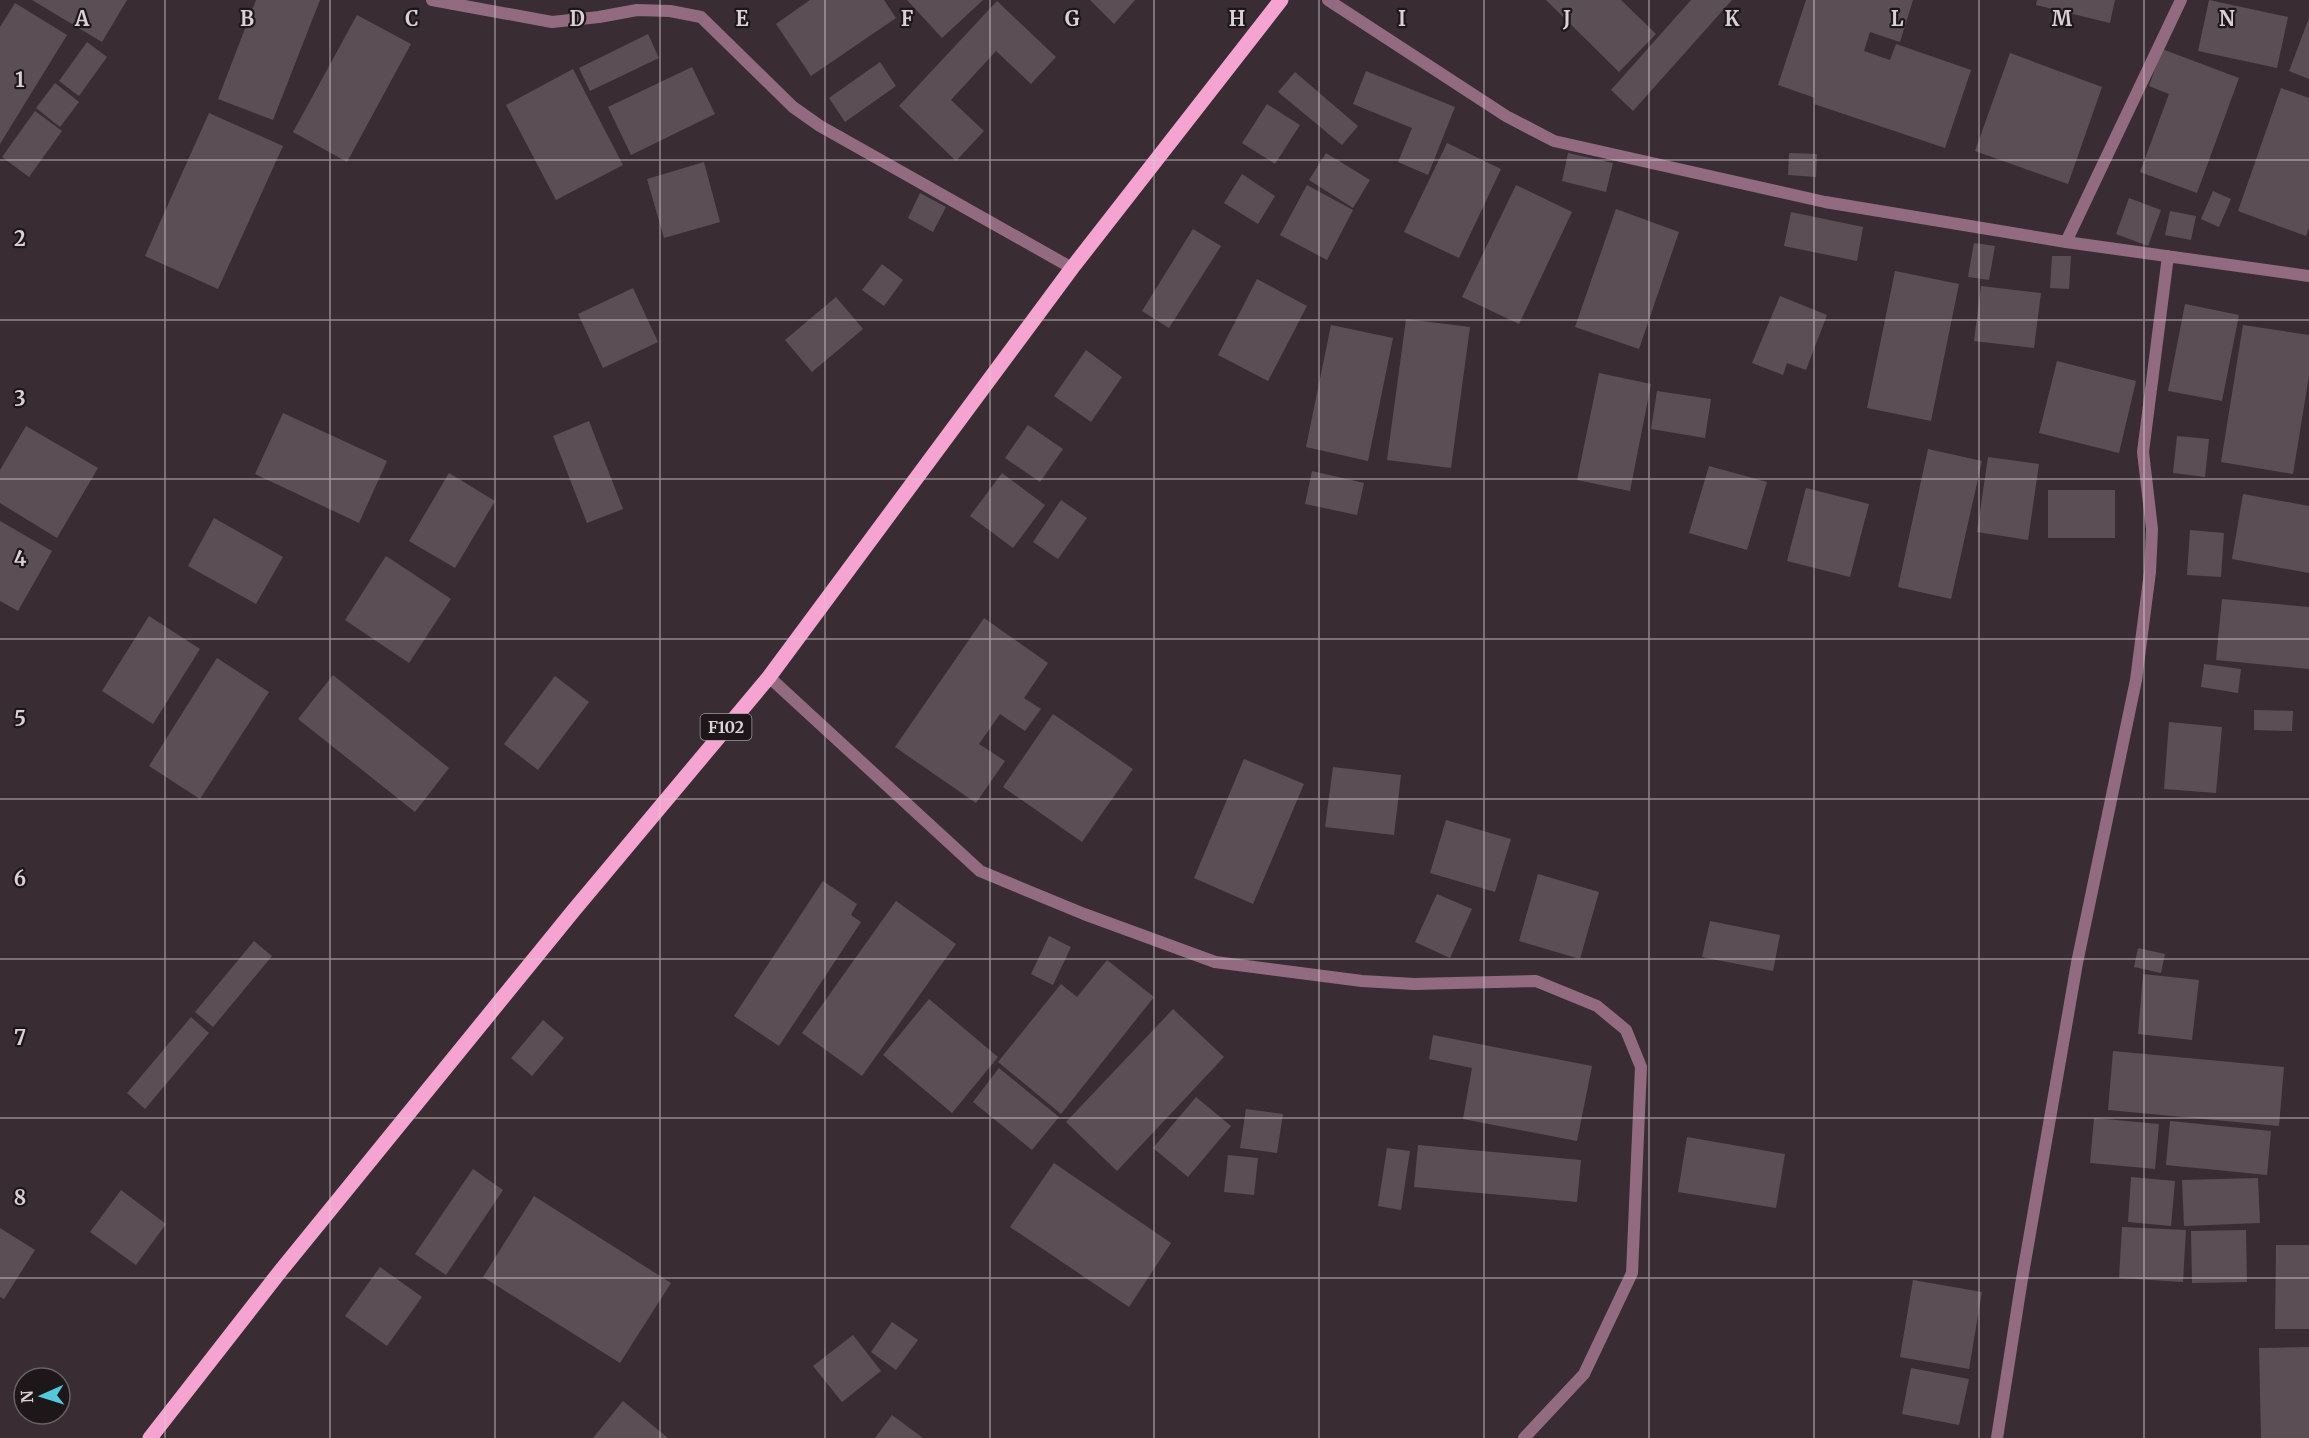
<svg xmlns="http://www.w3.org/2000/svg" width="2309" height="1438" font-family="Merriweather,serif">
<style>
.building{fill:#5c4e55}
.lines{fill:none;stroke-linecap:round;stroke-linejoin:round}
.minor{stroke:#936b80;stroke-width:12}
.primary{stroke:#f5a3d0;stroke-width:15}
.grid{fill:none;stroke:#d9d1d5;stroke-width:1.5;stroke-opacity:0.55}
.labels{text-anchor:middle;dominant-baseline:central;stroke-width:4.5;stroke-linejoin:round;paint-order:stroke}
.shield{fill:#1d171a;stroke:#a1999d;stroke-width:1.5}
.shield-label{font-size:16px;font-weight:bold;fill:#d9d1d5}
.grid-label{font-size:20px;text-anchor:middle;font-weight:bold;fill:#d9d1d5;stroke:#1d171a;stroke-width:4.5;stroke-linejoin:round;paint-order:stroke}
</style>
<rect width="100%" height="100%" fill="#392d33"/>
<!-- building -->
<path class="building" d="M32,0H127L102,42Z
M256,0H320L273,120L218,99Z
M810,0H884L896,18L811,76L776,24Z
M907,0H983L942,38Z
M1090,0H1135L1114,24Z
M1546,0H1621L1656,34L1619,72Z
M1691,0H1732L1633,111L1611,90Z
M1806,0H1913L1900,42L1870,32L1864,51L1890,60L1896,44L1971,70L1945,148L1814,104L1815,98L1778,85Z
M2037,0H2115L2110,23L2036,5Z
M2209,0L2288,17L2277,68L2198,51Z
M997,1L1056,57L1031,84L996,51L951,100L984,131L956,161L899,106Z
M15,3L67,35L0,144V27Z
M357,15L411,44L347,162L293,132Z
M2309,18V79L2289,71Z
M648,34L659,58L590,91L579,68Z
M87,42L107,57L79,96L59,81Z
M2162,49L2239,78L2197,193L2140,172L2169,94L2149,86Z
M2010,53L2102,87L2068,184L1975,151Z
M880,62L896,86L845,122L829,98Z
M692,67L715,114L631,155L608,107Z
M573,69L623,165L556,200L506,105Z
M1366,71L1455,107L1428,175L1398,162L1412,128L1353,104Z
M1295,72L1358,126L1342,145L1278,92Z
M55,83L79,102L60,127L36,108Z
M2281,88L2309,98V228L2306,236L2238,211Z
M1267,104L1300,125L1275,164L1242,143Z
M35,111L62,131L29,177L2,157Z
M209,113L283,146L218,289L145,256Z
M1447,143L1501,169L1459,258L1404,232Z
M1326,153L1370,180L1353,208L1309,180Z
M1568,153L1613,163L1606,192L1562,181Z
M1789,153L1817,154L1816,177L1788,175Z
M704,162L720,222L664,238L647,179Z
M1242,174L1275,196L1258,224L1224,203Z
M1307,185L1353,210L1327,260L1280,235Z
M1516,185L1572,212L1519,324L1462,297Z
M2213,191L2231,199L2219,227L2201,219Z
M920,193L946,207L933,232L908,218Z
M2129,198L2161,210L2148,246L2116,234Z
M1616,209L1679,232L1639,349L1575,327Z
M2170,211L2196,216L2191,240L2165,235Z
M1791,212L1863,227L1857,261L1784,246Z
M1193,229L1221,246L1169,328L1142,311Z
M1974,243L1995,246L1989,280L1968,277Z
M2052,256H2071L2069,289L2050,288Z
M882,264L903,280L884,306L862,290Z
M1895,271L1959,284L1931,421L1867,408Z
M1257,279L1307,306L1268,381L1218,355Z
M1981,286L2041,293L2034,348L1974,341Z
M633,288L658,342L603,368L578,314Z
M1780,296L1827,315L1806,370L1787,363L1783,375L1752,363Z
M836,297L863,329L812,372L785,340Z
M2185,304L2239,315L2222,401L2168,391Z
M1406,319L1470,327L1451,468L1387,460Z
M1331,325L1393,338L1368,461L1306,447Z
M2243,325L2309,335V376L2293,474L2221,462Z
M1086,350L1122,377L1091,422L1054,396Z
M2057,361L2136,381L2119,453L2039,433Z
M1599,373L1651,384L1630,491L1577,480Z
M1657,391L1711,399L1705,438L1651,429Z
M283,413L387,461L359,523L255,474Z
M589,421L623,509L587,523L553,436Z
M1028,425L1063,449L1040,482L1005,458Z
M26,426L98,468L57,538L0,503V470Z
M2177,436L2209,439L2205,477L2173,473Z
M1928,449L1982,461L1951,599L1898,587Z
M1988,457L2039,464L2028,540L1977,532Z
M1709,466L1767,482L1747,550L1689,533Z
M1312,471L1364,483L1357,515L1305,504Z
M449,473L495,501L455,568L409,541Z
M1002,473L1045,505L1013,548L970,516Z
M1806,488L1869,504L1850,577L1787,561Z
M2048,490H2115V538H2048Z
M2243,494L2309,506V573L2232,559Z
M1061,500L1087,518L1058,559L1033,542Z
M214,518L283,557L256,604L188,566Z
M0,521L52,551L18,611L0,601Z
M2190,530L2224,533L2221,577L2187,575Z
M386,556L451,599L409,663L345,620Z
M2222,599L2309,607V669L2216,660Z
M149,616L200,649L153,724L102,691Z
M984,618L1048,663L1024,698L1041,709L1025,731L1000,714L979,744L1005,761L976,803L895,747Z
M217,658L269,692L200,799L149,766Z
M2204,664L2241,669L2238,693L2201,687Z
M333,675L449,768L415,812L298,719Z
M555,676L589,702L538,770L504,744Z
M2254,710L2293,711L2292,731L2254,730Z
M1053,714L1133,769L1082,842L1003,787Z
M2169,722L2222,727L2216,793L2164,789Z
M1244,759L1304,784L1253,904L1194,878Z
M1333,767L1401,775L1394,835L1325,827Z
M1446,820L1511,839L1495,892L1430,873Z
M1538,874L1599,892L1580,959L1519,941Z
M823,881L857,904L851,915L861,922L779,1046L734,1016Z
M1437,894L1472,909L1450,958L1415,942Z
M896,901L956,944L862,1076L802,1033Z
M1710,921L1780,935L1773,971L1702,957Z
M1049,936L1071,947L1053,985L1031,974Z
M254,941L272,956L213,1027L195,1012Z
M2138,948L2165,954L2161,973L2134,967Z
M1107,960L1154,997L1061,1114L998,1062L1061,984L1077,997Z
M2143,974L2199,980L2192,1040L2138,1034Z
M929,999L998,1057L952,1113L883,1055Z
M1173,1009L1224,1057L1117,1171L1066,1122Z
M191,1017L209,1033L145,1109L127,1093Z
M543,1020L564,1038L532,1076L511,1058Z
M1433,1035L1592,1066L1577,1141L1463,1119L1472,1068L1429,1059Z
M2113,1051L2284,1067L2279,1126L2108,1110Z
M999,1068L1059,1117L1032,1150L973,1102Z
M1196,1097L1231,1126L1188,1177L1153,1148Z
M1246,1109L1283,1114L1277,1153L1240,1148Z
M2094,1118L2159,1124L2155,1169L2090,1163Z
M2170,1121L2271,1131L2267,1175L2166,1165Z
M1687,1137L1785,1154L1776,1208L1678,1192Z
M1418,1145L1581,1160L1577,1202L1414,1187Z
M1387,1148L1410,1151L1401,1210L1378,1206Z
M1228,1155L1258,1158L1254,1195L1224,1192Z
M1054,1163L1171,1243L1129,1307L1010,1227Z
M473,1169L503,1190L446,1275L415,1254Z
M2131,1177L2175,1181L2171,1226L2128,1222Z
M2258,1178L2260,1223L2184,1226L2182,1180Z
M121,1190L166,1224L136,1265L90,1232Z
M534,1196L671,1283L620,1363L483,1277Z
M2122,1227L2186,1230L2183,1282L2119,1278Z
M0,1228L35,1250L4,1299L0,1297Z
M2246,1230L2247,1282L2192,1283L2191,1231Z
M2276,1245H2309V1329H2275Z
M380,1267L422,1297L387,1346L345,1316Z
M1913,1280L1982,1292L1969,1369L1900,1357Z
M892,1322L918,1340L896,1370L871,1352Z
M853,1335L881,1371L842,1402L813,1366Z
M2309,1347V1438H2261L2259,1348Z
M1911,1368L1969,1379L1959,1425L1902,1414Z
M623,1401L668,1438H593Z
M892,1415L923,1438H875Z"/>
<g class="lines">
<!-- minor -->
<path class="minor" d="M432,0L552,22L599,17L637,10L670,11L701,17L793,107L820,126L1072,268
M1328,0L1506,116L1554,141L1825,202L2066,242L2309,276
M2066,242L2181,0
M769,677L980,871L1084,914L1215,962L1362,981L1414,984L1536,981L1597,1006L1626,1030L1641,1067L1632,1273L1584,1374L1524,1438
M1997,1438L2021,1285L2077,963L2136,680L2150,572L2152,529L2143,452L2168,256"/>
<!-- primary -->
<path class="primary" d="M150,1438L282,1269L574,910L769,677L1072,268L1281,0"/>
</g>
<!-- grid -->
<path class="grid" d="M165,0V1438M330,0V1438M495,0V1438M660,0V1438M825,0V1438M990,0V1438M1154,0V1438M1319,0V1438M1484,0V1438M1649,0V1438M1814,0V1438M1979,0V1438M2144,0V1438M0,160H2309M0,320H2309M0,479H2309M0,639H2309M0,799H2309M0,959H2309M0,1118H2309M0,1278H2309"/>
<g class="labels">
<!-- shield labels -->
<rect class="shield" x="700.5" y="714" width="51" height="26" rx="4.5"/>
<g class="shield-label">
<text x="726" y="727">F102</text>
</g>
</g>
<g class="grid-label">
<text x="82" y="26">A</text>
<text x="247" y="26">B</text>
<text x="412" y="26">C</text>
<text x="577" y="26">D</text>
<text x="742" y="26">E</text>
<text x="907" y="26">F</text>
<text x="1072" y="26">G</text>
<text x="1237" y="26">H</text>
<text x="1402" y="26">I</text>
<text x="1567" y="26">J</text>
<text x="1732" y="26">K</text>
<text x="1897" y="26">L</text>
<text x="2062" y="26">M</text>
<text x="2227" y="26">N</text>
<text x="20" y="87">1</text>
<text x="20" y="246">2</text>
<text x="20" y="406">3</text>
<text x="20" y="566">4</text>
<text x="20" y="726">5</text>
<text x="20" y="886">6</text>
<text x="20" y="1045">7</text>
<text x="20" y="1205">8</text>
</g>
<!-- north arrow -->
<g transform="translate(42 1396) rotate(267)"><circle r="28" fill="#1d171a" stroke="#686165" stroke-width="1.5"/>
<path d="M0-4.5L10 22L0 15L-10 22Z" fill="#53cadc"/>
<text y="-9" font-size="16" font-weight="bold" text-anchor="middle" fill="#d9d1d5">N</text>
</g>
</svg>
